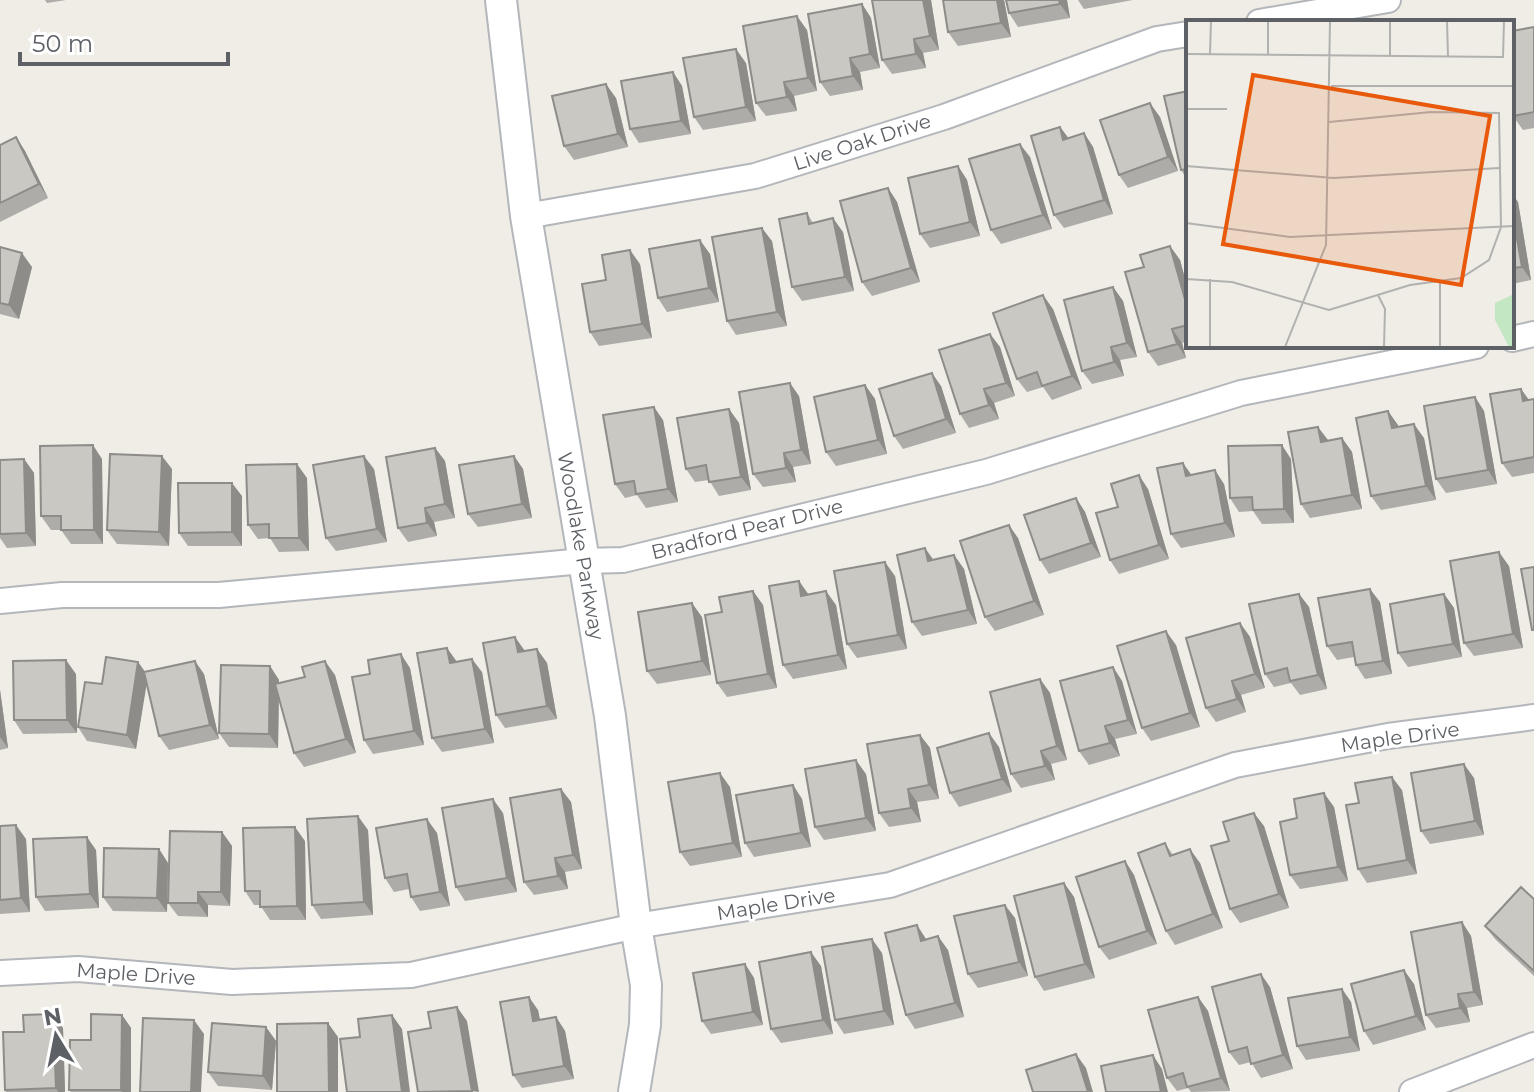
<svg xmlns="http://www.w3.org/2000/svg" width="1534" height="1092" font-family="Montserrat,sans-serif">
<style>
.lines{fill:none;stroke-linecap:round;stroke-linejoin:round}
.minor-casing{stroke:#b3b6ba;stroke-width:28}
.tertiary-casing{stroke:#b3b6ba;stroke-width:34}
.minor{stroke:#fff;stroke-width:24}
.tertiary{stroke:#fff;stroke-width:30}
.wall{fill:#aeaca8}
.shaded-wall{fill:#8d8c88}
.building{fill:#cac8c3;stroke:#8d8c88;stroke-width:2}
.labels{text-anchor:middle;dominant-baseline:central;stroke-width:6;stroke-linejoin:round;paint-order:stroke}
.street-label{font-size:20px;fill:#5d6166;stroke:#fff}
.inset-road{fill:none;stroke:#b1b1af;stroke-width:2}
.view{fill:#e8590c;fill-opacity:0.15;stroke:#e8590c;stroke-width:4}
.inset-edge{fill:none;stroke:#5d6166;stroke-width:4}
</style>
<rect width="100%" height="100%" fill="#efede6"/>
<g class="lines">
<defs>
<path id="minor" d="M1259,22L1388,0
M526,216L755,176L944,117L1157,39L1188,34
M1512,339L1534,334
M0,601L62,595H219L583,561L623,560L986,472L1241,393L1476,346
M0,973L78,969L232,982L411,975L636,926L890,885L1235,765L1388,736L1534,717
M1412,1092L1534,1045"/>
<path id="tertiary" d="M501,0L526,216L610,716L636,926L646,985L645,1025L634,1092"/>
</defs>
<!-- minor casing -->
<use href="#minor" class="minor-casing"/>
<!-- tertiary casing -->
<use href="#tertiary" class="tertiary-casing"/>
<!-- minor -->
<use href="#minor" class="minor"/>
<!-- tertiary -->
<use href="#tertiary" class="tertiary"/>
</g>
<!-- wall -->
<path class="wall" d="M45,0H66L47,3Z
M872,0H931L939,50L923,53L926,68L892,74L882,60Z
M1004,0L1011,37L958,46L948,32Z
M1006,0H1067L1070,18L1018,27L1009,13Z
M1078,0H1133L1084,9Z
M862,4L871,18L880,68L860,72L863,90L830,96L820,82Z
M1534,27V128L1523,130L1513,116Z
M807,30L817,91L794,96L797,111L766,116L756,103Z
M746,63L756,121L703,130L694,117Z
M673,72L682,86L691,134L639,143L630,129Z
M1188,91V181L1181,170Z
M616,98L628,147L574,160L564,146Z
M1160,117L1178,171L1128,188L1119,175Z
M1060,127L1068,138L1084,133L1093,147L1113,214L1064,228L1054,215Z
M16,137L25,151L48,198L0,222V145Z
M1030,157L1052,229L1001,244L991,230Z
M958,166L967,180L980,236L930,248L920,234Z
M888,188L897,202L920,282L872,296L862,282Z
M1512,194L1518,202L1531,280L1512,284Z
M807,213L813,223L843,232L854,291L802,301L792,287Z
M772,241L787,326L736,335L727,321Z
M1170,246L1180,260L1188,290V341L1182,343L1186,358L1158,366L1148,352L1144,267Z
M0,247L32,267L19,319L0,314Z
M710,254L719,302L667,312L658,298Z
M640,264L652,338L599,346L590,332L606,280Z
M1113,287L1123,301L1137,357L1120,360L1124,376L1092,384L1082,371Z
M1053,309L1082,389L1052,400L1043,387L1027,392L1017,379Z
M990,334L1000,347L1015,396L994,403L999,419L969,428L960,414Z
M865,385L875,399L887,454L836,466L826,452Z
M941,386L956,433L903,449L894,436Z
M1521,389L1529,400L1534,399V473L1512,477L1502,463Z
M799,396L811,464L793,467L796,482L763,487L753,474Z
M1475,397L1484,411L1497,484L1446,493L1436,479Z
M729,409L739,423L751,490L719,496L709,480L695,482L686,469Z
M1388,411L1398,427L1424,438L1436,500L1381,510L1371,496Z
M663,420L678,502L646,508L637,495L625,498L615,484Z
M1342,438L1352,452L1362,509L1310,518L1301,504L1328,441Z
M435,448L445,461L455,518L434,522L437,536L408,542L398,528Z
M514,456L523,469L532,518L478,527L468,514Z
M24,459L34,473L36,546L7,548L0,538V460Z
M102,459L103,544H71L61,530H51L41,516Z
M1291,459L1294,523L1262,524L1253,511L1239,512L1230,498Z
M172,469L169,546L117,544L107,530Z
M374,469L387,542L336,551L326,538Z
M1191,475L1224,484L1235,537L1181,548L1171,534Z
M307,478L309,551L279,552L270,538L258,539L248,525Z
M1148,489L1169,559L1119,574L1110,560L1118,507Z
M242,496V546H188L179,533Z
M1076,498L1085,512L1101,557L1049,574L1040,560Z
M1018,538L1044,615L995,631L985,617Z
M954,555L964,569L977,624L922,636L912,622L933,560Z
M1509,566L1523,648L1474,656L1464,643Z
M895,576L907,649L857,658L847,644Z
M799,581L808,595L836,605L847,669L793,679L783,665Z
M753,591L763,605L777,688L727,697L717,683L722,612Z
M1299,594L1309,607L1327,689L1300,695L1291,683L1274,687L1265,674Z
M1444,594L1454,608L1462,657L1408,667L1398,653Z
M1380,602L1392,674L1365,679L1356,665L1354,657L1337,660L1327,646Z
M702,617L711,675L657,684L647,671Z
M1240,623L1250,637L1265,688L1241,695L1246,712L1216,722L1206,708Z
M1176,645L1200,727L1151,741L1142,728Z
M447,648L456,661L482,672L494,743L442,752L432,738Z
M537,649L547,663L557,719L505,728L496,715L525,651Z
M138,662L145,672L204,674L219,739L169,750L159,736L146,683L136,749L87,741L78,727L102,684Z
M270,666L279,680V683L335,675L356,753L304,767L294,753L279,698L278,748L229,747L219,733Z
M1113,667L1122,681L1137,734L1115,739L1120,756L1089,765L1079,751Z
M410,668L424,745L373,754L364,740Z
M76,674L77,733L23,734L14,720Z
M1040,679L1050,693L1067,760L1051,764L1055,780L1021,788L1011,774Z
M0,690L8,748L0,750Z
M920,735L930,748L939,799L917,802L921,822L889,827L879,813Z
M999,747L1012,792L959,807L950,793Z
M866,774L876,831L824,840L815,827Z
M1474,778L1484,835L1430,844L1421,831Z
M793,785L802,799L811,847L754,857L745,843Z
M730,787L742,857L690,866L680,852Z
M561,789L571,802L582,869L565,872L568,889L534,895L524,882Z
M1402,790L1417,874L1367,883L1358,869Z
M1334,807L1348,881L1300,889L1290,875L1297,818Z
M503,813L517,892L465,901L456,887Z
M0,826L26,839L30,912L0,914Z
M1264,826L1289,908L1240,923L1230,909L1229,841Z
M368,830L373,915L321,919L312,905Z
M222,832L232,846L230,906L208,905V917L178,916L168,903Z
M437,833L450,906L420,911L411,897L409,889L394,892L385,878Z
M305,841L306,920H270L260,905H254L245,891Z
M1165,843L1173,855L1200,863L1223,928L1175,945L1166,931Z
M159,849L168,863L167,912L113,911L103,897Z
M96,850L99,908L45,911L36,897Z
M1125,861L1134,875L1157,944L1109,960L1099,947Z
M1064,883L1074,897L1095,978L1044,991L1035,977Z
M1534,899V976L1495,939L1485,926Z
M1015,918L1028,976L978,988L968,974Z
M1462,922L1471,936L1483,1005L1467,1008L1470,1022L1436,1028L1426,1015Z
M927,939L948,950L964,1017L915,1029L906,1015Z
M882,953L894,1025L844,1034L835,1020Z
M745,964L754,978L763,1025L711,1034L702,1021Z
M821,966L833,1034L781,1043L771,1029Z
M1414,984L1426,1030L1373,1045L1364,1031Z
M1270,987L1293,1069L1261,1078L1251,1062L1239,1065L1229,1052Z
M1342,989L1351,1002L1360,1051L1306,1060L1297,1046Z
M1198,997L1208,1011L1230,1091L1191,1092L1188,1088L1177,1091L1167,1078Z
M538,1010L540,1020L556,1017L565,1031L574,1079L522,1088L513,1075Z
M122,1015L131,1028V1092H71L69,1090L91,1040Z
M266,1027L276,1041L272,1090L218,1086L208,1072Z
M63,1028L65,1092H6L5,1090L24,1032Z"/>
<!-- shaded-wall -->
<path class="shaded-wall" d="M923,0H931L939,50L930,36Z
M997,0H1004L1011,37L1001,23Z
M1059,0H1067L1070,18L1060,4Z
M862,4L871,18L880,68L870,54Z
M797,16L807,30L817,91L808,78Z
M914,39L923,53L926,68L916,54Z
M736,49L746,63L756,121L746,107Z
M850,58L860,72L863,90L853,76Z
M673,72L682,86L691,134L681,121Z
M784,82L794,96L797,111L787,97Z
M606,84L616,98L628,147L618,134Z
M1150,103L1160,117L1178,171L1168,157Z
M1060,127L1070,140H1063Z
M1084,133L1093,147L1113,214L1104,200Z
M16,137L25,151L48,198L39,184Z
M1020,144L1030,157L1052,229L1043,215Z
M958,166L967,180L980,236L970,222Z
M888,188L897,202L920,282L911,268Z
M1512,194L1518,202L1531,280L1522,267L1512,211Z
M833,218L843,232L854,291L845,277Z
M762,228L772,241L787,326L777,312Z
M700,240L710,254L719,302L709,288Z
M1170,246L1180,260L1188,290V310Z
M630,250L640,264L652,338L642,324Z
M22,253L32,267L19,319L9,305Z
M1113,287L1123,301L1137,357L1127,343Z
M1043,295L1053,309L1082,389L1072,376Z
M1172,329L1182,343L1186,358L1177,344Z
M990,334L1000,347L1015,396L1006,383Z
M1111,347L1120,360L1124,376L1114,362Z
M932,373L941,386L956,433L946,419Z
M790,383L799,396L811,464L801,450Z
M865,385L875,399L887,454L878,440Z
M984,389L994,403L999,419L989,405Z
M1521,389L1531,403L1523,401Z
M1475,397L1484,411L1497,484L1488,470Z
M654,407L663,420L678,502L668,489Z
M729,409L739,423L751,490L741,477Z
M1388,411L1398,425L1401,442L1392,428Z
M1414,424L1424,438L1436,500L1426,486Z
M1318,427L1328,440L1321,442Z
M1342,438L1352,452L1362,509L1352,495Z
M93,445L102,459L103,544L94,530Z
M1282,445L1291,459L1294,523L1284,509Z
M435,448L445,461L455,518L445,504Z
M784,453L793,467L796,482L786,468Z
M162,456L172,469L169,546L159,532Z
M364,456L374,469L387,542L377,529Z
M514,456L523,469L532,518L522,504Z
M24,459L34,473L36,546L26,533Z
M1183,463L1193,477L1186,476Z
M297,464L307,478L309,551L299,538Z
M1215,470L1224,484L1235,537L1225,523Z
M1139,475L1148,489L1169,559L1159,545Z
M232,483L242,496V546L232,532Z
M1076,498L1085,512L1101,557L1091,543Z
M425,508L434,522L437,536L427,523Z
M1009,525L1018,538L1044,615L1034,601Z
M925,548L935,562L928,561Z
M1499,552L1509,566L1523,648L1513,634Z
M954,555L964,569L977,624L968,610Z
M885,562L895,576L907,649L898,635Z
M799,581L809,595L801,596Z
M1370,589L1380,602L1392,674L1383,661Z
M753,591L763,605L777,688L768,674Z
M826,591L836,605L847,669L838,655Z
M1299,594L1309,607L1327,689L1318,675Z
M1444,594L1454,608L1462,657L1453,644Z
M692,603L702,617L711,675L702,661Z
M1240,623L1250,637L1265,688L1255,674Z
M1166,631L1176,645L1200,727L1190,713Z
M515,637L525,651L518,652Z
M447,648L457,662L450,663Z
M537,649L547,663L557,719L547,706Z
M401,654L410,668L424,745L414,731Z
M472,659L482,672L494,743L485,729Z
M66,660L76,674L77,733L67,720Z
M195,661L204,674L219,739L210,725Z
M325,661L335,675L356,753L346,739Z
M138,662L148,676L136,749L127,735Z
M270,666L279,680L278,748L269,734Z
M1113,667L1122,681L1137,734L1128,720Z
M1040,679L1050,693L1067,760L1057,746Z
M1232,681L1241,695L1246,712L1237,699Z
M0,690L8,748L0,737Z
M1105,726L1115,739L1120,756L1110,743Z
M989,733L999,747L1012,792L1002,779Z
M920,735L930,748L939,799L929,785Z
M1041,751L1051,764L1055,780L1045,766Z
M856,760L866,774L876,831L866,818Z
M1464,764L1474,778L1484,835L1475,821Z
M720,773L730,787L742,857L733,843Z
M1392,777L1402,790L1417,874L1407,860Z
M793,785L802,799L811,847L801,833Z
M561,789L571,802L582,869L573,855Z
M908,789L917,802L921,822L911,808Z
M1324,793L1334,807L1348,881L1338,867Z
M493,799L503,813L517,892L507,878Z
M1254,813L1264,826L1289,908L1279,894Z
M358,816L368,830L373,915L364,902Z
M427,819L437,833L450,906L440,892Z
M16,825L26,839L30,912L21,898Z
M295,827L305,841L306,920L297,906Z
M222,832L232,846L230,906L221,892Z
M87,837L96,850L99,908L90,894Z
M159,849L168,863L167,912L157,898Z
M1190,849L1200,863L1223,928L1213,914Z
M555,858L565,872L568,889L558,876Z
M1125,861L1134,875L1157,944L1147,931Z
M1064,883L1074,897L1095,978L1085,964Z
M198,892L208,905V917L198,903Z
M1005,905L1015,918L1028,976L1019,962Z
M1462,922L1471,936L1483,1005L1474,992Z
M917,925L926,939L921,941Z
M938,936L948,950L964,1017L955,1003Z
M872,939L882,953L894,1025L884,1011Z
M811,952L821,966L833,1034L823,1020Z
M745,964L754,978L763,1025L753,1012Z
M1404,970L1414,984L1426,1030L1416,1016Z
M1261,974L1270,987L1293,1069L1283,1055Z
M1342,989L1351,1002L1360,1051L1350,1037Z
M1458,994L1467,1008L1470,1022L1460,1008Z
M529,997L538,1010L543,1035L533,1021Z
M1198,997L1208,1011L1230,1091L1221,1078Z
M457,1007L467,1021L479,1092L472,1091Z
M53,1014L63,1028L65,1092H58L56,1088Z
M122,1015L131,1028V1092H122L121,1090Z
M392,1015L402,1029L410,1092H402Z
M556,1017L565,1031L574,1079L564,1066Z
M194,1020L204,1034L201,1092H191Z
M328,1023L338,1037V1092H329Z
M266,1027L276,1041L272,1090L263,1076Z
M1076,1054L1086,1068L1093,1092H1088Z
M1153,1055L1162,1069L1168,1092H1161Z"/>
<!-- building -->
<path class="building" d="M872,0H923L930,36L914,39L916,54L882,60Z
M943,0H997L1001,23L948,32Z
M1006,0H1059L1060,4L1009,13Z
M862,4L870,54L850,58L853,76L820,82L808,14Z
M797,16L808,78L784,82L787,97L756,103L743,26Z
M1534,27V112L1513,116L1512,108V31Z
M736,49L746,107L694,117L683,58Z
M673,72L681,121L630,129L621,81Z
M606,84L618,134L564,146L552,96Z
M1188,91V169L1181,170L1164,96Z
M1150,103L1168,157L1119,175L1100,120Z
M1060,127L1063,140L1084,133L1104,200L1054,215L1031,136Z
M16,137L39,184L0,203V145Z
M1020,144L1043,215L991,230L969,159Z
M958,166L970,222L920,234L908,178Z
M888,188L911,268L862,282L840,201Z
M1512,211L1522,267L1512,268Z
M807,213L809,224L833,218L845,277L792,287L779,219Z
M762,228L777,312L727,321L712,237Z
M700,240L709,288L658,298L649,249Z
M1170,246L1188,310V325L1172,329L1177,344L1148,352L1125,272L1144,267L1140,255Z
M0,247L22,253L9,305L0,303Z
M630,250L642,324L590,332L582,284L606,280L602,255Z
M1113,287L1127,343L1111,347L1114,362L1082,371L1064,300Z
M1043,295L1072,376L1042,386L1037,372L1017,379L993,313Z
M990,334L1006,383L984,389L989,405L960,414L939,350Z
M932,373L946,419L894,436L879,389Z
M790,383L801,450L784,453L786,468L753,474L739,392Z
M865,385L878,440L826,452L814,397Z
M1521,389L1523,401L1534,399V457L1502,463L1490,394Z
M1475,397L1488,470L1436,479L1424,406Z
M654,407L668,489L636,494L634,481L615,484L603,415Z
M729,409L741,477L709,482L706,465L686,469L677,418Z
M1388,411L1392,428L1414,424L1426,486L1371,496L1356,418Z
M1318,427L1321,442L1342,438L1352,495L1301,504L1288,432Z
M93,445L94,530H61V516H41L40,446Z
M1282,445L1284,509L1253,510L1252,497L1230,498L1228,446Z
M435,448L445,504L425,508L427,523L398,528L386,457Z
M110,454L162,456L159,532L107,530Z
M364,456L377,529L326,538L313,465Z
M514,456L522,504L468,514L459,465Z
M24,459L26,533L0,534V460Z
M1183,463L1186,476L1215,470L1225,523L1171,534L1157,468Z
M297,464L299,538H269V524L248,525L246,465Z
M1139,475L1159,545L1110,560L1096,513L1118,507L1111,484Z
M178,483H232V532L179,533Z
M1076,498L1091,543L1040,560L1024,515Z
M1009,525L1034,601L985,617L960,541Z
M925,548L928,561L954,555L968,610L912,622L897,555Z
M1499,552L1513,634L1464,643L1450,561Z
M885,562L898,635L847,644L834,571Z
M1534,567V630H1532L1521,569Z
M799,581L801,596L826,591L838,655L783,665L769,586Z
M1370,589L1383,661L1356,665L1352,642L1327,646L1318,598Z
M753,591L768,674L717,683L705,615L722,612L719,597Z
M1299,594L1318,675L1290,681L1287,668L1265,674L1249,604Z
M1444,594L1453,644L1398,653L1390,604Z
M692,603L702,661L647,671L638,612Z
M1240,623L1255,674L1232,681L1237,699L1206,708L1186,638Z
M1166,631L1190,713L1142,728L1117,646Z
M515,637L518,652L537,649L547,706L496,715L483,643Z
M447,648L450,663L472,659L485,729L432,738L417,653Z
M401,654L414,731L364,740L352,677L370,674L368,660Z
M106,657L138,662L127,735L78,727L85,682L102,684Z
M66,660L67,720H14L13,661Z
M195,661L210,725L159,736L144,672Z
M325,661L346,739L294,753L275,684L305,677L302,667Z
M221,665L270,666L269,734L219,733Z
M1113,667L1128,720L1105,726L1110,743L1079,751L1060,681Z
M1040,679L1057,746L1041,751L1045,766L1011,774L990,692Z
M989,733L1002,779L950,793L937,748Z
M920,735L929,785L908,789L911,808L879,813L867,744Z
M856,760L866,818L815,827L805,769Z
M1464,764L1475,821L1421,831L1411,773Z
M720,773L733,843L680,852L668,782Z
M1392,777L1407,860L1358,869L1346,805L1359,803L1355,783Z
M793,785L801,833L745,843L736,795Z
M561,789L573,855L555,858L558,876L524,882L510,798Z
M1324,793L1338,867L1290,875L1280,822L1297,818L1294,799Z
M493,799L507,878L456,887L442,808Z
M1254,813L1279,894L1230,909L1211,846L1229,841L1223,822Z
M358,816L364,902L312,905L307,819Z
M427,819L440,892L411,897L407,874L385,878L376,828Z
M16,825L21,898L0,900V826Z
M295,827L297,906L260,907V891H245L243,828Z
M170,831L222,832L221,892H198V903H168Z
M87,837L90,894L36,897L33,839Z
M1165,843L1170,856L1190,849L1213,914L1166,931L1138,853Z
M104,848L159,849L157,898L103,897Z
M1125,861L1147,931L1099,947L1076,877Z
M1064,883L1085,964L1035,977L1014,896Z
M1521,887L1534,899V971L1485,926Z
M1005,905L1019,962L968,974L954,916Z
M1462,922L1474,992L1458,994L1460,1008L1426,1015L1411,932Z
M917,925L921,941L938,936L955,1003L906,1015L885,933Z
M872,939L884,1011L835,1020L822,947Z
M811,952L823,1020L771,1029L759,962Z
M745,964L753,1012L702,1021L693,973Z
M1404,970L1416,1016L1364,1031L1351,984Z
M1261,974L1283,1055L1251,1064L1247,1047L1229,1052L1212,987Z
M1342,989L1350,1037L1297,1046L1288,998Z
M529,997L533,1021L556,1017L564,1066L513,1075L500,1002Z
M1198,997L1221,1078L1187,1087L1183,1073L1167,1078L1148,1010Z
M457,1007L472,1091L418,1092L408,1032L431,1028L428,1012Z
M53,1014L56,1088L5,1090L3,1032H24L23,1015Z
M91,1014L122,1015L121,1090H69L70,1040H91Z
M392,1015L402,1092H347L340,1039L360,1037L358,1019Z
M143,1018L194,1020L191,1092H140Z
M212,1023L266,1027L263,1076L208,1072Z
M328,1023L329,1092H277V1024Z
M1076,1054L1088,1092H1033L1026,1070Z
M1153,1055L1161,1092H1106L1101,1066Z"/>
<g class="labels">
<!-- street labels -->
<g class="street-label">
<text transform="translate(862 142) rotate(-18)">Live Oak Drive</text>
<text transform="translate(747 529) rotate(-14)">Bradford Pear Drive</text>
<text transform="translate(581 546) rotate(80)">Woodlake Parkway</text>
<text transform="translate(1400 737) rotate(-8)">Maple Drive</text>
<text transform="translate(776 904) rotate(-9)">Maple Drive</text>
<text transform="translate(136 974) rotate(4)">Maple Drive</text>
</g>
</g>
<!-- overview -->
<g transform="translate(1186 20)">
<rect width="328" height="328" fill="#efede6"/>
<path d="M328,274V327H323L309,300V283Z" fill="#c3e6c3"/>
<path class="inset-road" d="M261,1L262,37M0,34L317,37L318,1M24,34L25,1M82,35V1M204,36V1M145,66H328M0,89H41M0,146L148,158L313,148M0,203L104,217L328,206M0,259L46,262L143,290L224,265L275,258L303,240L315,207L313,93L245,92L143,102M192,275L199,289L198,327M24,327V259M99,327L140,225L144,1M254,327V262"/>
<path class="view" d="M67,55L304,96L275,265L37,224Z"/>
<rect width="328" height="328" class="inset-edge"/>
</g>
<!-- north arrow -->
<g transform="translate(56 1036) rotate(350)" stroke="#ffffff" stroke-width="6" paint-order="stroke">
<path d="M0-6L14 30L0 20L-14 30Z" fill="#5d6166"/>
<text y="-12" font-size="22" font-weight="bold" text-anchor="middle" fill="#5d6166">N</text>
</g>
<!-- scale -->
<path d="M20 52v12h208v-12" fill="none" stroke="#5d6166" stroke-width="4"/>
<text x="32" y="52" font-size="24" fill="#5d6166" stroke="#ffffff" stroke-width="6" paint-order="stroke">50 m</text>
</svg>
